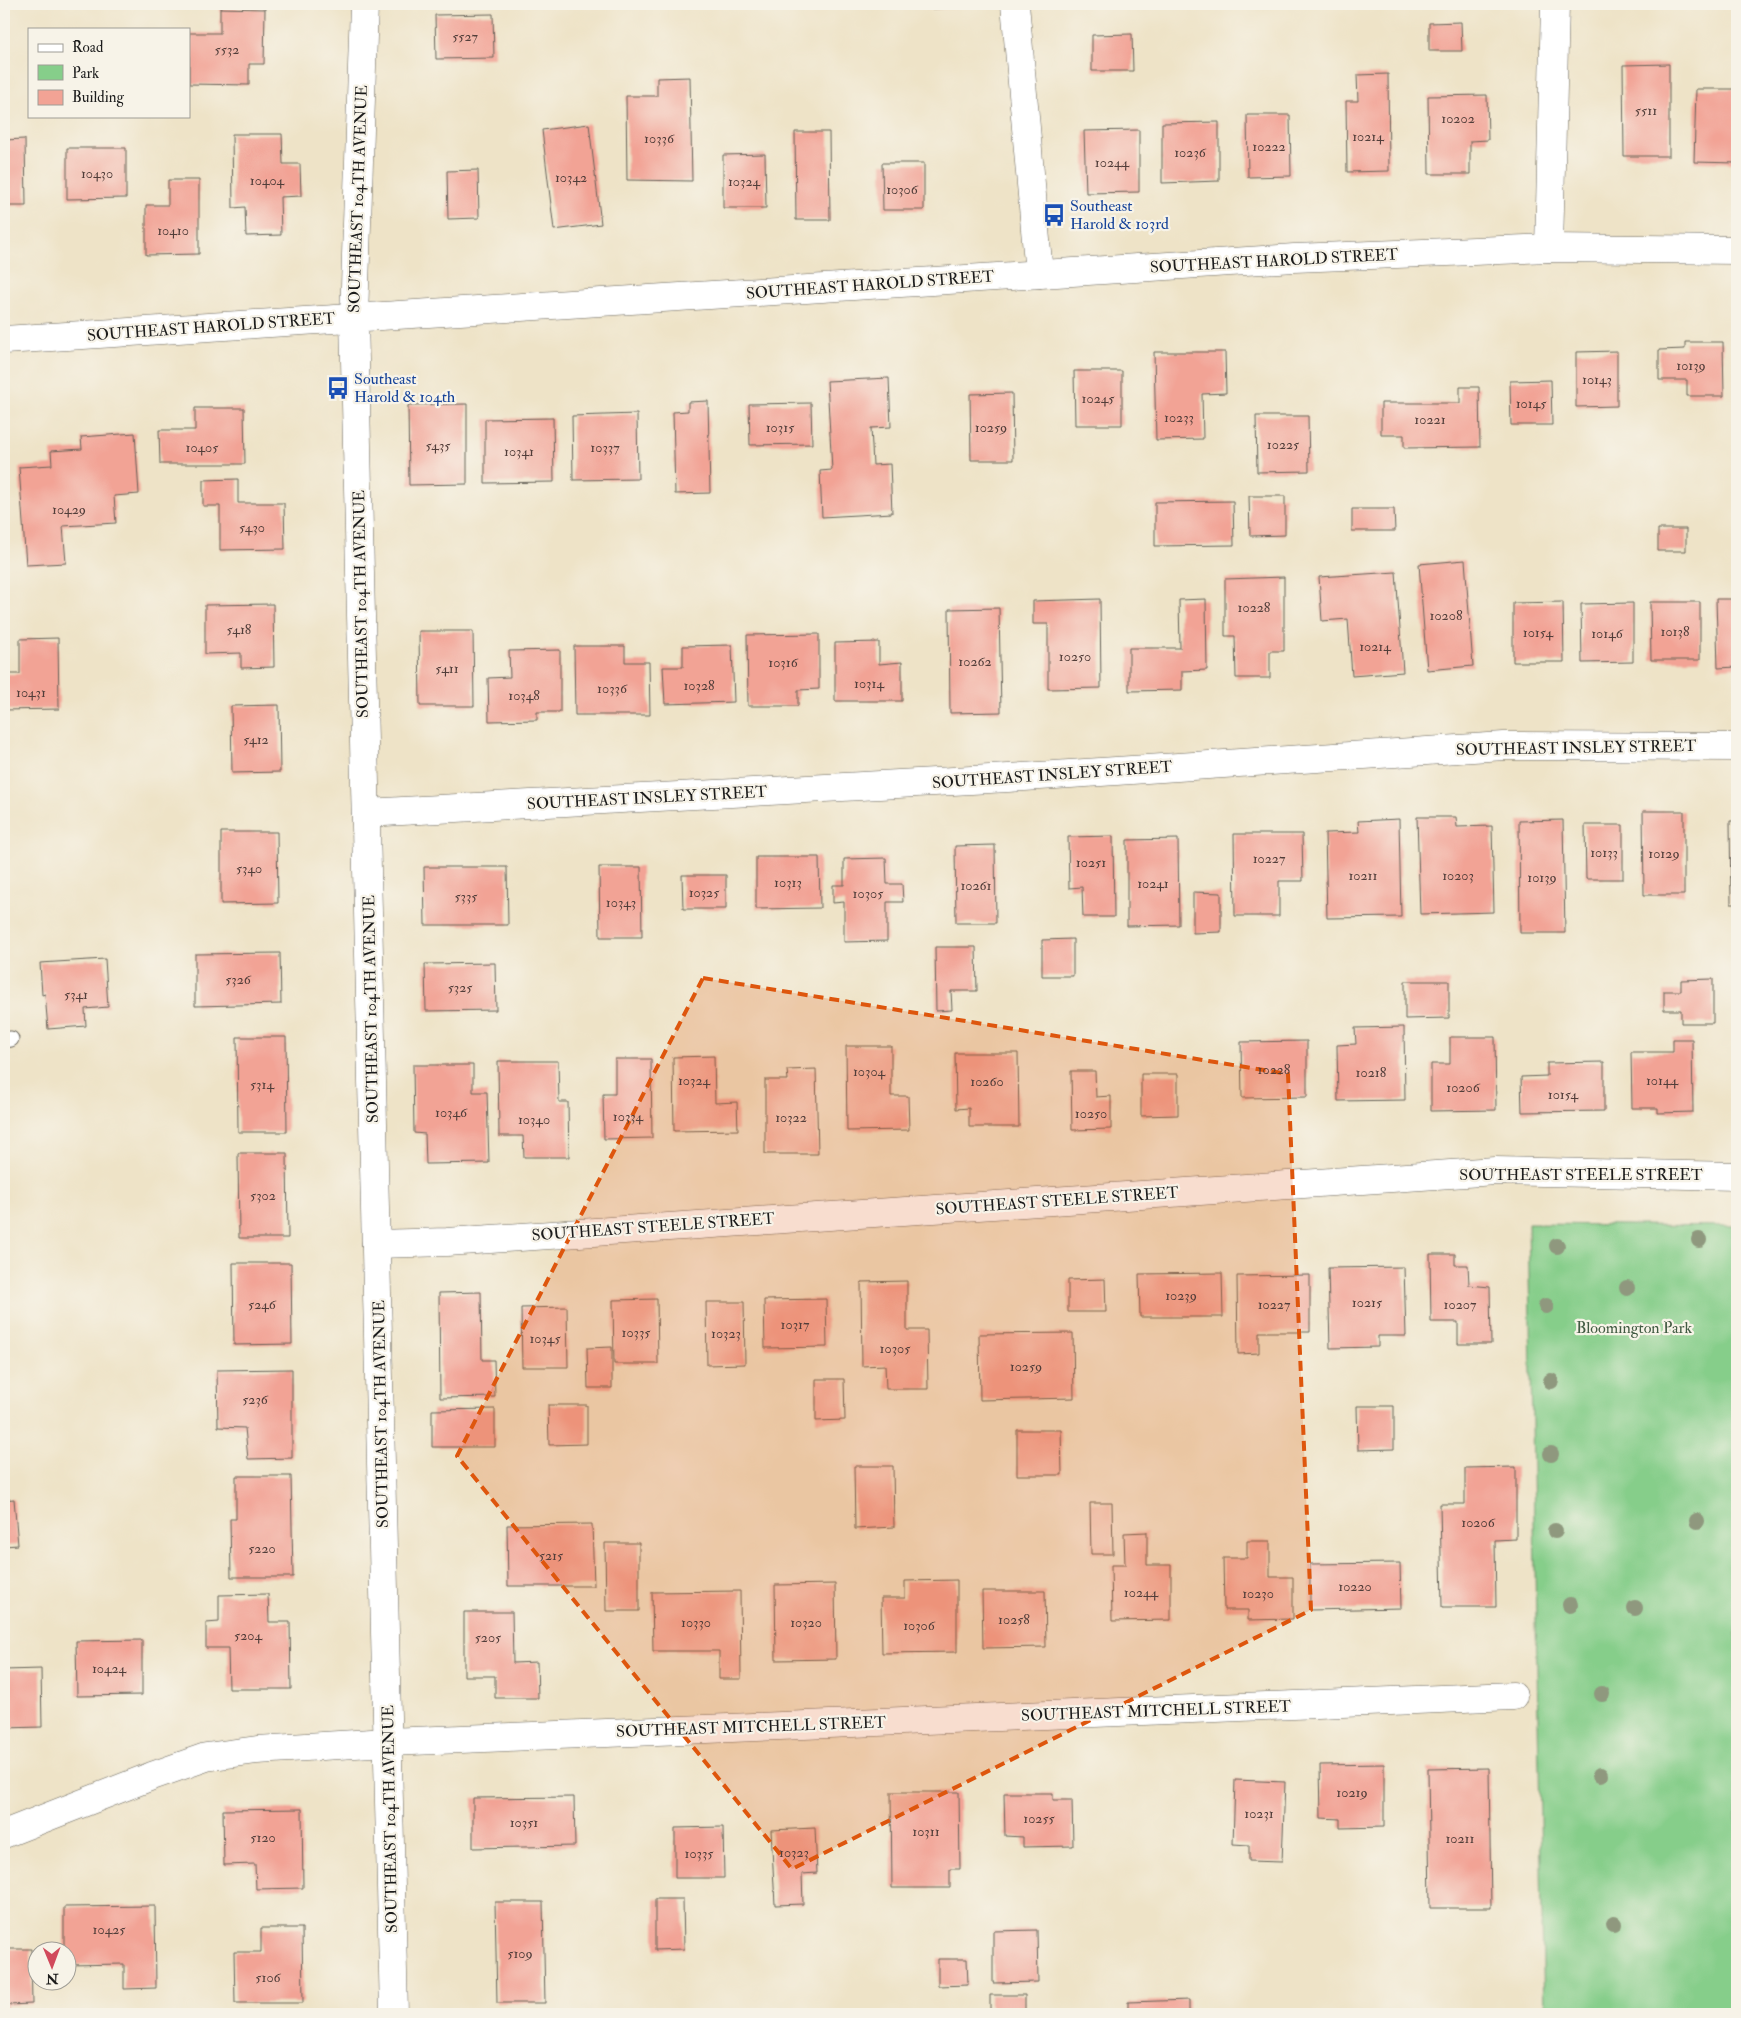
<svg xmlns="http://www.w3.org/2000/svg" width="1741" height="2018" font-family="'IM FELL Double Pica',serif">
<style>
.green{fill:#86ce8a;stroke:#517553}
.building{fill:#f2a395}
.lines{fill:none;stroke-linecap:round;stroke-linejoin:round}
.service-casing{stroke:#666258;stroke-width:17}
.minor-casing{stroke:#666258;stroke-width:29}
.tertiary-casing{stroke:#666258;stroke-width:29}
.service{stroke:#fff;stroke-width:15}
.minor{stroke:#fff;stroke-width:28}
.tertiary{stroke:#fff;stroke-width:28}
.tree{fill:#8f987e}
.marked{fill:#de560d;fill-opacity:0.2;stroke:#de560d;stroke-width:4;stroke-dasharray:10 6;stroke-linejoin:round}
.labels{text-anchor:middle;dominant-baseline:central;stroke-width:4.5;stroke-linejoin:round;paint-order:stroke}
.number-label{font-size:14px;fill:#523e3a}
.street-label{font-size:16px;fill:#1c1c1c;stroke:#f7f3e8}
.transit-label{font-size:16px;fill:#164399;stroke:#f7f3e8;text-anchor:start}
.park-label{font-size:16px;fill:#415a42;stroke:#f7f3e8}
</style>
<rect width="100%" height="100%" fill="#f7f3e8"/>
<filter id="ink" filterUnits="userSpaceOnUse"><feTurbulence type="fractalNoise" baseFrequency=".02" numOctaves="2"/><feDisplacementMap in="SourceGraphic" scale="10" xChannelSelector="R" yChannelSelector="G"/><feConvolveMatrix kernelMatrix="1 2 1 2 8 2 1 2 1" color-interpolation-filters="sRGB"/></filter>
<filter id="wash" filterUnits="userSpaceOnUse"><feTurbulence type="fractalNoise" baseFrequency=".0096" numOctaves="4" result="noise"/><feDisplacementMap in="SourceGraphic" scale="20" xChannelSelector="R" yChannelSelector="G"/><feGaussianBlur stdDeviation="1.12" result="paint"/><feColorMatrix in="noise" values="0 0 0 0 0 0 0 0 0 0 0 0 0 0 0 0 0 1.4 0 .05"/><feComposite in="paint" operator="in"/></filter>
<g filter="url(#wash)">
<rect width="100%" height="100%" fill="#eee3c7"/>
<!-- green -->
<path class="green" d="M1528,1224L1737,1226V2014H1544Z"/>
<g id="blocks">
<!-- building -->
<path class="building" d="M927,4H961V8L927,9Z
M220,8L265,9L264,64H249V85L189,84V33H220Z
M493,14L494,58L436,59L435,15Z
M1461,22L1462,51H1429V23Z
M1132,34L1133,71H1092V35Z
M1669,64V156H1624L1623,65Z
M1388,74L1389,171L1347,172L1346,101H1358L1357,75Z
M690,77L692,181L627,180L626,96H657V78Z
M1696,89H1737V163L1694,162Z
M1487,95L1488,140L1470,141V174H1429L1428,96Z
M1247,115H1290L1291,176L1248,177Z
M1219,122V181L1162,183V123Z
M589,124L601,224L554,230L542,130Z
M1139,130V192L1086,193L1084,131Z
M795,132H829L830,220H796Z
M232,134H282L283,164H300L301,196L280,197L281,235L246,236L245,207L233,208Z
M25,139L26,206H4V140Z
M67,148H126V198L67,199Z
M765,154L766,208H723V155Z
M882,163H924V210H883Z
M478,170L479,218L448,219L447,171Z
M168,180H199V254L146,255V205H168Z
M1685,342H1723L1724,396H1687V380H1659V350L1685,349Z
M1617,351V406L1576,407V352Z
M1154,352H1225L1226,393L1202,394L1203,439L1156,440Z
M1074,371H1122V425H1075Z
M889,378L891,427L871,428L873,465L890,464L892,513L822,517L820,471L832,470L827,381Z
M1551,380L1552,425H1511L1510,381Z
M1460,387H1479L1480,447L1404,448V435H1381V403H1460Z
M1012,393L1013,460H971L970,394Z
M708,401L710,493L675,494L673,412L688,411V402Z
M811,403L812,444L750,445L749,404Z
M467,404V484L409,485L408,405Z
M195,408H244L245,464H160L159,430H195Z
M637,414L638,479L573,480L572,416Z
M1256,416H1308L1309,471L1257,472Z
M553,418L554,482L485,483V419Z
M135,433L139,494L114,496L116,523L63,526L66,563L26,565L19,467L52,465L51,451L82,449L81,437Z
M238,479V503H284L285,549L220,550V506H203V480Z
M1249,496H1285V535L1250,536Z
M1233,501L1234,545L1155,546V502Z
M1352,509H1394L1395,531H1352Z
M1658,529H1686V551H1658Z
M1465,560L1473,666L1427,670L1419,564Z
M1396,572L1403,672L1352,676L1348,619L1322,621L1319,577Z
M1284,577V651H1270V678H1236L1235,636H1225V579Z
M1100,599L1101,688L1048,689V624H1033V601Z
M1206,599L1207,670L1182,671V690L1129,691V648H1180L1179,600Z
M1716,599H1737V667L1718,668Z
M1563,602L1564,662H1513V603Z
M1650,602H1700V660H1651Z
M1633,603V662L1582,663L1581,604Z
M273,604L274,667L241,668V653L205,654V605Z
M999,608L1001,712L950,713L949,609Z
M419,631H473L474,706H420Z
M819,634V689L798,690V706H748L747,635Z
M58,638L59,709L4,710V674H20V639Z
M879,642V664L902,662V701H835V643Z
M732,645L734,702L665,704L663,667H683V646Z
M574,646H625V662H649L650,715H575Z
M560,650V712H537V720L489,721L488,678L510,677L509,651Z
M279,705L280,772L232,773L231,706Z
M1643,811H1684V895H1644Z
M1417,817H1456L1457,827L1492,826L1494,912L1420,914Z
M1399,819L1401,917L1327,918L1325,833L1359,832L1358,821Z
M1563,820L1565,933H1520L1519,821Z
M1730,821H1737V904H1731Z
M1585,825H1623V879H1586Z
M221,832H277L278,903L221,904Z
M1234,834H1302L1303,881H1279V916H1235Z
M1113,836L1114,917H1083L1082,887L1069,888L1068,837Z
M1178,839L1179,925L1127,926V840Z
M995,845L996,923H956L955,846Z
M756,857H819L820,908L756,909Z
M886,858L887,884H902L903,902H887V941L844,942V902L833,903V885H844V859Z
M424,867H507L508,925H425Z
M599,867H641L642,937H600Z
M682,875H726V909H683Z
M1193,892L1221,893V932L1193,933Z
M1073,939V976H1042V940Z
M935,947H976L977,991H951L952,1010L936,1011Z
M280,953L281,1004L195,1006V954Z
M105,959L108,1007L85,1009L86,1026L48,1029L45,994L42,995L40,963Z
M495,963L496,1010L426,1011L425,964Z
M1713,979V1023H1681V1010H1664V991H1681V980Z
M1405,981H1449V1018L1405,1019Z
M1404,1027L1405,1100L1338,1101L1337,1045L1356,1044L1355,1028Z
M237,1037H286L287,1132H238Z
M1450,1037H1495L1496,1110L1431,1111V1064H1450Z
M1673,1039H1692L1693,1112L1658,1113V1108H1632L1631,1052H1673Z
M1307,1041V1097L1242,1098L1241,1042Z
M846,1046H891V1096H908L909,1130L847,1131Z
M955,1053H1018L1019,1127H969V1108L956,1109Z
M714,1056L715,1103L737,1102L738,1130L674,1131L673,1057Z
M615,1059H651L652,1138L604,1139L603,1094H615Z
M498,1061H558L559,1102H568L569,1157H524L523,1136H499Z
M1604,1062V1111L1522,1112L1521,1077L1547,1076V1063Z
M413,1065H473V1092H487L489,1163L426,1164L425,1134L414,1133Z
M816,1069L818,1154H765V1080H788L787,1070Z
M1071,1071H1095L1096,1097L1111,1096V1129L1072,1130Z
M1141,1074H1178V1115L1141,1116Z
M238,1153H287L288,1238H239Z
M1430,1254H1455V1265H1468L1469,1285L1490,1287L1491,1344H1458V1322H1431Z
M233,1263H291L292,1344L234,1345Z
M1404,1267L1406,1336H1378V1347L1330,1348L1328,1268Z
M1222,1273L1223,1317H1140L1139,1274Z
M1310,1275V1332H1259V1353L1238,1354L1237,1276Z
M1105,1279L1106,1312H1068V1280Z
M907,1281V1330H927L928,1389H886L885,1365L862,1366L861,1282Z
M481,1292L482,1360H494L495,1397L440,1398L439,1293Z
M657,1299L658,1364H614L613,1300Z
M826,1299L827,1347L765,1348L764,1300Z
M706,1302H744L745,1364L707,1365Z
M567,1307L568,1367H522L521,1308Z
M1073,1333L1074,1398L980,1400L979,1334Z
M612,1347V1388H588L587,1348Z
M292,1369V1458L248,1459L245,1428L218,1427L217,1370Z
M816,1379H844L845,1420L816,1421Z
M548,1405H587V1444L549,1445Z
M1357,1406H1394V1449L1358,1450Z
M495,1409V1447H432V1410Z
M1017,1430H1061L1062,1475H1017Z
M854,1466H893L894,1527L855,1529Z
M1516,1467V1539L1495,1540L1496,1607H1442L1440,1504H1465V1468Z
M236,1476H291L293,1577H231L230,1519H236Z
M14,1499L18,1545L4,1546V1500Z
M1090,1503H1112L1113,1554H1091Z
M592,1524L594,1586H508L507,1525Z
M1147,1532V1565H1171V1620L1112,1621L1111,1565H1125L1124,1533Z
M1247,1541H1270V1577H1293V1619L1248,1620V1610H1224L1223,1558H1247Z
M605,1543H639V1611H606Z
M1400,1563L1401,1608L1310,1610V1564Z
M957,1580V1652L882,1653L881,1598H905V1581Z
M835,1584L836,1659L776,1660L775,1585Z
M740,1591L741,1679H719V1651H653L652,1592Z
M982,1591H1045L1046,1647L983,1648Z
M268,1594L269,1622H290L291,1689H229L228,1648H206V1623L219,1622V1595Z
M464,1612H512L513,1663L537,1662L538,1698H495V1676H464Z
M142,1640V1695L77,1696L76,1641Z
M41,1669L42,1727L4,1728V1670Z
M1384,1764V1827L1340,1828V1819L1321,1818L1320,1765Z
M1489,1768L1491,1908H1430L1428,1769Z
M1235,1780L1285,1782L1282,1862L1249,1861V1845L1233,1844Z
M891,1792H959L960,1869H950V1888H892Z
M1004,1793H1053V1800H1072L1073,1846L1023,1847V1837L1005,1836Z
M574,1797L575,1846L473,1848V1798Z
M302,1809L303,1888L256,1889L255,1864L224,1865L223,1810Z
M723,1827L724,1878H675V1828Z
M815,1828L817,1873L802,1874L803,1904L775,1905L771,1830Z
M655,1899H683L684,1949L655,1950Z
M495,1902H543L545,2003H497Z
M155,1906L156,1988L124,1989V1964L68,1965V1950H64V1907Z
M261,1928H302L303,2003H235L234,1952H261Z
M1037,1930L1038,1982L993,1983V1931Z
M4,1949H31L32,2004L7,2005V2014H4Z
M938,1959H967L968,1985L938,1986Z
M990,1995H1025V2014H990Z
M1189,2000V2014H1128V2002Z"/>
</g>
</g>
<g filter="url(#ink)">
<use href="#blocks" fill-opacity="0" stroke="#666258" stroke-width="1"/>
<g class="lines">
<defs>
<path id="service" d="M4,1040L11,1039"/>
<path id="minor" d="M1015,4L1039,274
M1549,248L1555,4
M354,318L364,4
M366,813L1008,778L1504,746L1737,747
M376,1244L447,1242L1495,1171L1737,1176
M4,1834L152,1776L206,1757L257,1750L388,1742L1513,1696"/>
<path id="tertiary" d="M354,318L394,2014
M4,340L1294,258L1549,248L1737,250"/>
</defs>
<!-- service casing -->
<use href="#service" class="service-casing"/>
<!-- minor casing -->
<use href="#minor" class="minor-casing"/>
<!-- tertiary casing -->
<use href="#tertiary" class="tertiary-casing"/>
<!-- service -->
<use href="#service" class="service"/>
<!-- minor -->
<use href="#minor" class="minor"/>
<!-- tertiary -->
<use href="#tertiary" class="tertiary"/>
</g>
<!-- trees -->
<g class="tree">
<circle cx="1699" cy="1240" r="8"/>
<circle cx="1557" cy="1246" r="8"/>
<circle cx="1627" cy="1288" r="8"/>
<circle cx="1546" cy="1306" r="8"/>
<circle cx="1551" cy="1381" r="8"/>
<circle cx="1551" cy="1454" r="8"/>
<circle cx="1697" cy="1521" r="8"/>
<circle cx="1555" cy="1531" r="8"/>
<circle cx="1570" cy="1605" r="8"/>
<circle cx="1635" cy="1608" r="8"/>
<circle cx="1602" cy="1694" r="8"/>
<circle cx="1600" cy="1775" r="8"/>
<circle cx="1614" cy="1924" r="8"/>
</g>
</g>
<!-- marked area -->
<path class="marked" d="M703,978L1288,1074L1311,1610L792,1869L457,1456Z"/>
<!-- icons -->
<defs>
<symbol id="bus-bare" viewBox="-9 -9 18 18"><path d="M-5-6H5V4H4V6H2V4H-2V6H-4V4H-5ZM-3.5-4V0h7V-4ZM-3.5 1.2v1.5H-2V1.2ZM2 1.2v1.5H3.5V1.2Z" fill="#1a4fb4" stroke="#f7f3e8" stroke-width="2.5" paint-order="stroke"/></symbol>
</defs>
<g fill-rule="evenodd">
<use href="#bus-bare" x="1038" y="199" width="32" height="32"/>
<use href="#bus-bare" x="322" y="372" width="32" height="32"/>
</g>
<g class="labels">
<!-- number labels -->
<g class="number-label">
<text x="465" y="36">5527</text>
<text x="227" y="49">5532</text>
<text x="1646" y="110">5511</text>
<text x="1458" y="118">10202</text>
<text x="1368" y="136">10214</text>
<text x="659" y="138">10336</text>
<text x="1269" y="146">10222</text>
<text x="1190" y="152">10236</text>
<text x="1112" y="162">10244</text>
<text x="97" y="173">10430</text>
<text x="571" y="177">10342</text>
<text x="267" y="180">10404</text>
<text x="744" y="181">10324</text>
<text x="902" y="189">10306</text>
<text x="173" y="230">10410</text>
<text x="1691" y="365">10139</text>
<text x="1597" y="379">10143</text>
<text x="1098" y="398">10245</text>
<text x="1531" y="403">10145</text>
<text x="1179" y="417">10233</text>
<text x="1430" y="419">10221</text>
<text x="780" y="427">10315</text>
<text x="991" y="427">10259</text>
<text x="1283" y="444">10225</text>
<text x="438" y="445">5435</text>
<text x="202" y="447">10405</text>
<text x="605" y="447">10337</text>
<text x="519" y="451">10341</text>
<text x="69" y="509">10429</text>
<text x="252" y="527">5430</text>
<text x="1254" y="607">10228</text>
<text x="1446" y="615">10208</text>
<text x="239" y="629">5418</text>
<text x="1675" y="631">10138</text>
<text x="1538" y="632">10154</text>
<text x="1607" y="633">10146</text>
<text x="1375" y="646">10214</text>
<text x="1075" y="656">10250</text>
<text x="975" y="661">10262</text>
<text x="783" y="662">10316</text>
<text x="447" y="668">5411</text>
<text x="869" y="683">10314</text>
<text x="699" y="685">10328</text>
<text x="612" y="688">10336</text>
<text x="31" y="692">10431</text>
<text x="524" y="695">10348</text>
<text x="256" y="739">5412</text>
<text x="1604" y="852">10133</text>
<text x="1664" y="853">10129</text>
<text x="1269" y="858">10227</text>
<text x="1091" y="862">10251</text>
<text x="249" y="868">5340</text>
<text x="1363" y="875">10211</text>
<text x="1458" y="875">10203</text>
<text x="1542" y="877">10139</text>
<text x="788" y="882">10313</text>
<text x="1153" y="883">10241</text>
<text x="976" y="885">10261</text>
<text x="704" y="892">10325</text>
<text x="868" y="893">10305</text>
<text x="466" y="896">5335</text>
<text x="621" y="902">10343</text>
<text x="238" y="979">5326</text>
<text x="460" y="987">5325</text>
<text x="76" y="994">5341</text>
<text x="1274" y="1069">10228</text>
<text x="869" y="1071">10304</text>
<text x="1371" y="1072">10218</text>
<text x="694" y="1080">10324</text>
<text x="1662" y="1080">10144</text>
<text x="987" y="1081">10260</text>
<text x="262" y="1084">5314</text>
<text x="1463" y="1087">10206</text>
<text x="1563" y="1094">10154</text>
<text x="451" y="1112">10346</text>
<text x="1091" y="1113">10250</text>
<text x="628" y="1116">10334</text>
<text x="791" y="1117">10322</text>
<text x="534" y="1119">10340</text>
<text x="263" y="1195">5302</text>
<text x="1181" y="1295">10239</text>
<text x="1367" y="1302">10215</text>
<text x="262" y="1304">5246</text>
<text x="1274" y="1304">10227</text>
<text x="1460" y="1304">10207</text>
<text x="795" y="1324">10317</text>
<text x="636" y="1332">10335</text>
<text x="726" y="1333">10323</text>
<text x="545" y="1338">10345</text>
<text x="895" y="1348">10305</text>
<text x="1026" y="1366">10259</text>
<text x="255" y="1399">5236</text>
<text x="1478" y="1522">10206</text>
<text x="262" y="1548">5220</text>
<text x="551" y="1555">5215</text>
<text x="1355" y="1586">10220</text>
<text x="1141" y="1592">10244</text>
<text x="1258" y="1593">10230</text>
<text x="1014" y="1619">10258</text>
<text x="696" y="1622">10330</text>
<text x="806" y="1622">10320</text>
<text x="919" y="1625">10306</text>
<text x="248" y="1635">5204</text>
<text x="488" y="1637">5205</text>
<text x="109" y="1668">10424</text>
<text x="1352" y="1792">10219</text>
<text x="1259" y="1813">10231</text>
<text x="1039" y="1818">10255</text>
<text x="524" y="1822">10351</text>
<text x="926" y="1831">10311</text>
<text x="263" y="1837">5120</text>
<text x="1460" y="1838">10211</text>
<text x="794" y="1852">10323</text>
<text x="699" y="1853">10335</text>
<text x="109" y="1929">10425</text>
<text x="520" y="1953">5109</text>
<text x="268" y="1977">5106</text>
</g>
<!-- street labels -->
<g class="street-label">
<text transform="translate(358 199) rotate(-88)">SOUTHEAST 104TH AVENUE</text>
<text transform="translate(1274 261) rotate(-3)">SOUTHEAST HAROLD STREET</text>
<text transform="translate(870 285) rotate(-4)">SOUTHEAST HAROLD STREET</text>
<text transform="translate(211 327) rotate(-4)">SOUTHEAST HAROLD STREET</text>
<text transform="translate(361 604) rotate(-91)">SOUTHEAST 104TH AVENUE</text>
<text transform="translate(1576 748) rotate(-1)">SOUTHEAST INSLEY STREET</text>
<text transform="translate(1052 775) rotate(-4)">SOUTHEAST INSLEY STREET</text>
<text transform="translate(647 798) rotate(-3)">SOUTHEAST INSLEY STREET</text>
<text transform="translate(371 1009) rotate(-91)">SOUTHEAST 104TH AVENUE</text>
<text x="1581" y="1175">SOUTHEAST STEELE STREET</text>
<text transform="translate(1057 1201) rotate(-4)">SOUTHEAST STEELE STREET</text>
<text transform="translate(653 1227) rotate(-4)">SOUTHEAST STEELE STREET</text>
<text transform="translate(381 1414) rotate(-91)">SOUTHEAST 104TH AVENUE</text>
<text transform="translate(1156 1711) rotate(-2)">SOUTHEAST MITCHELL STREET</text>
<text transform="translate(751 1727) rotate(-2)">SOUTHEAST MITCHELL STREET</text>
<text transform="translate(390 1819) rotate(-91)">SOUTHEAST 104TH AVENUE</text>
</g>
<!-- transit labels -->
<g class="transit-label">
<text x="1070" y="206">Southeast<tspan x="1070" dy="18">Harold &amp; 103rd</tspan></text>
<text x="354" y="379">Southeast<tspan x="354" dy="18">Harold &amp; 104th</tspan></text>
</g>
<!-- park labels -->
<g class="park-label">
<text x="1634" y="1328">Bloomington Park</text>
</g>
</g>
<!-- margin -->
<rect width="1741" height="2018" fill="none" stroke="#f7f3e8" stroke-width="20"/>
<!-- legend -->
<rect x="28" y="28" width="162" height="90" fill="#f7f3e8" stroke="#9f9d96"/>
<rect x="38" y="44" width="25" height="8" fill="#ffffff" stroke="#9f9d96"/>
<text x="72" y="52" font-size="15" fill="#1c1c1c">Road</text>
<rect x="38" y="65" width="25" height="15" fill="#86ce8a" stroke="#9f9d96"/>
<text x="72" y="78" font-size="15" fill="#1c1c1c">Park</text>
<rect x="38" y="90" width="25" height="15" fill="#f2a395" stroke="#9f9d96"/>
<text x="72" y="102" font-size="15" fill="#1c1c1c">Building</text>
<!-- north arrow -->
<g transform="translate(52 1966) rotate(179)"><circle r="24" fill="#f7f3e8" stroke="#9f9d96"/>
<path d="M0-4L9 19L0 12L-9 19Z" fill="#d1495b"/>
<text y="-8" font-size="14" font-weight="bold" text-anchor="middle" fill="#1c1c1c">N</text>
</g>
</svg>
